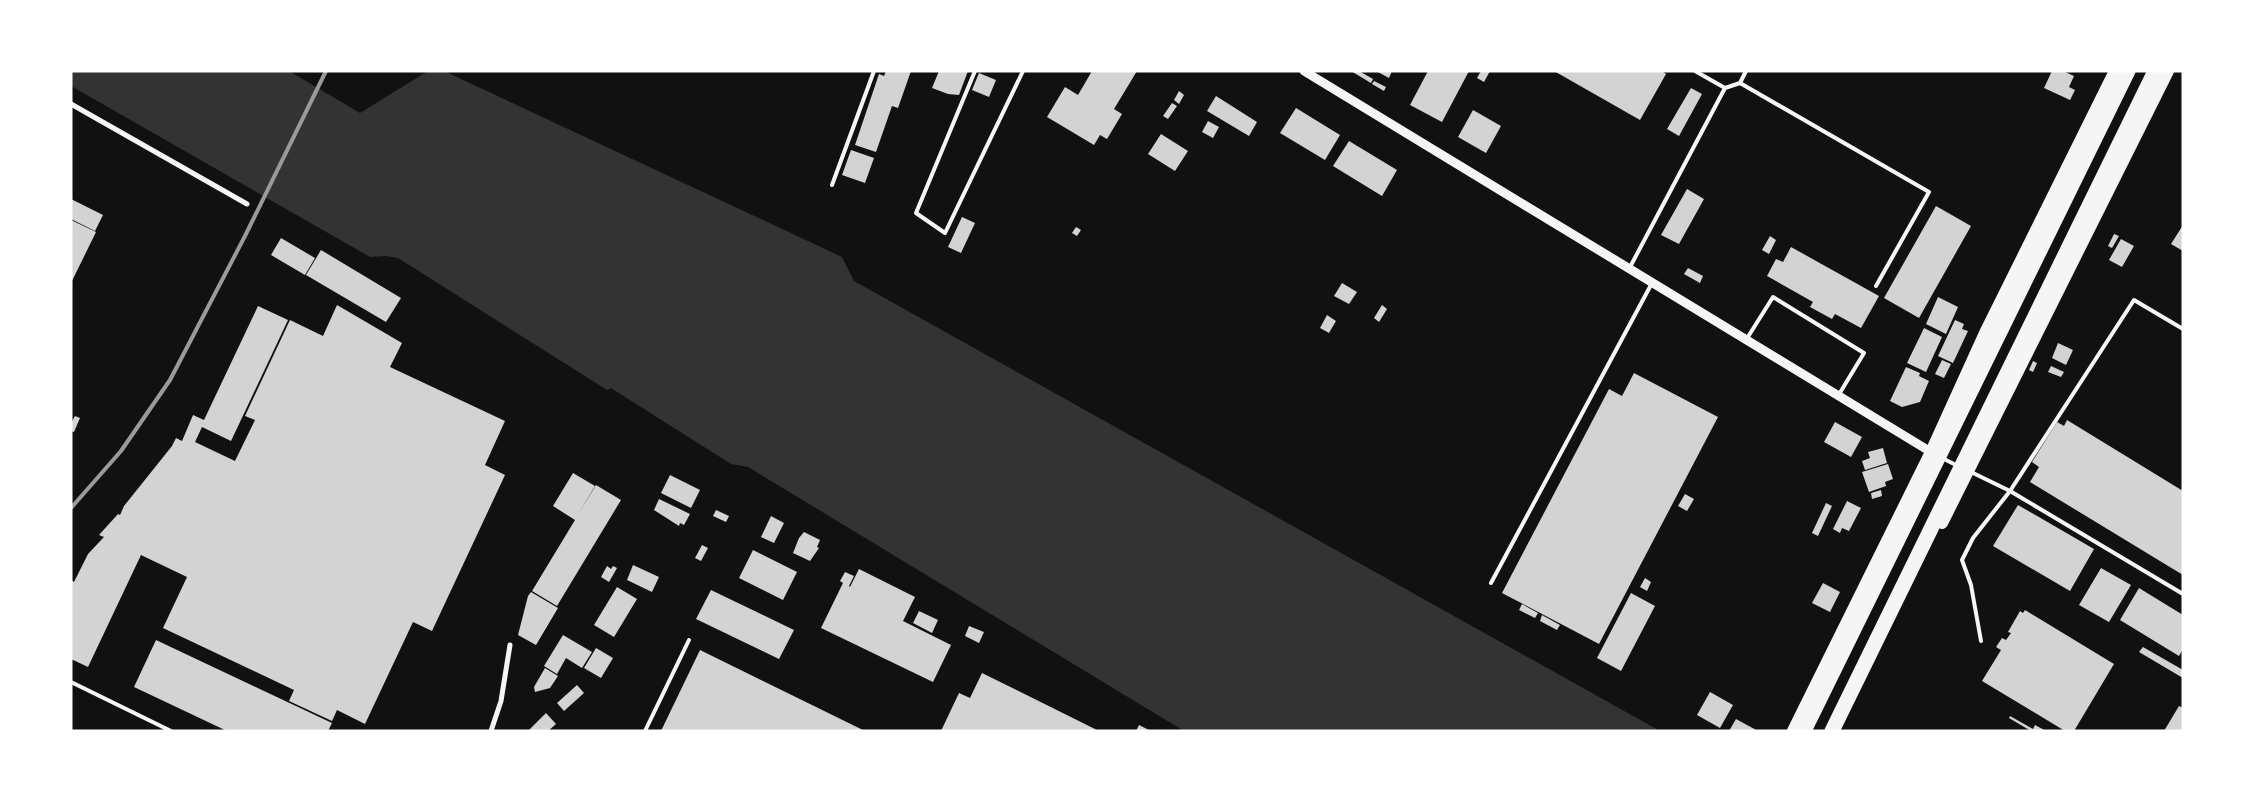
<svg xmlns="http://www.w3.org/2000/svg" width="2254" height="802" font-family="'Varela Round',sans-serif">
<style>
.water{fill:#333}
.building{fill:#d3d3d3}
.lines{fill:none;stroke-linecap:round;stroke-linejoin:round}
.service{stroke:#f5f5f5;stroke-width:4}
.minor{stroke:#f5f5f5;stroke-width:5}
.tertiary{stroke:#f5f5f5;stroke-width:9}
.primary{stroke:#f5f5f5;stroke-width:12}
.motorway{stroke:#f5f5f5;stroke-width:15}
.rail{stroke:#9a9a9a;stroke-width:4}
</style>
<rect width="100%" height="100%" fill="#111"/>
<!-- water -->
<path class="water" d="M71,71H289L360,113L428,71H444L842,257L854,281L1660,731H1184L748,467L731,464L611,388L607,390L398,258L386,256L370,257L71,86Z"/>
<!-- building -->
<path class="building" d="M886,71H911L898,108L892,106L876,152L855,145L879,74L884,76Z
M939,71H968L959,95L948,94L932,88Z
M1092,71H1137L1114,109L1122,114L1107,139L1100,135L1094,145L1047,117L1065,87L1078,95Z
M1351,71H1359L1373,79L1371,83Z
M1376,71H1392L1389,78Z
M1428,71H1469L1442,122L1410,105Z
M1481,71H1490L1484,82L1477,78Z
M1554,71H1662L1666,74L1640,120Z
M2052,71H2063L2074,76L2069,87L2075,90L2070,100L2044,88Z
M979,73L996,80L989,97L972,90Z
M1374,81L1386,87L1384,91L1372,84Z
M1691,88L1702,94L1679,136L1667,129Z
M1179,91L1184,95L1179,104L1174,100Z
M1216,96L1257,122L1249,136L1207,111Z
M1172,103L1177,106L1168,119L1163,116Z
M1296,108L1340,135L1325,160L1280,133Z
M1473,110L1501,126L1486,153L1458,137Z
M1208,121L1219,127L1213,138L1202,132Z
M1161,134L1188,151L1175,171L1148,154Z
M1349,141L1397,170L1382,196L1333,166Z
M851,150L874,158L865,183L842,175Z
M1687,189L1704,199L1679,244L1661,235Z
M71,199L103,215L95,231L71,219Z
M1936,206L1971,226L1919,318L1884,298Z
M962,217L975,223L961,253L948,247Z
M71,220L96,232L71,283Z
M2183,225V251L2171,244Z
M1076,227L1081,230L1077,236L1072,233Z
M2114,234L2119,236L2112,248L2108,246Z
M1770,236L1776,240L1769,254L1762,250Z
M281,238L315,258L305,275L271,255Z
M2121,239L2134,246L2122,267L2109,260Z
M1791,247L1879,296L1861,328L1835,314L1832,319L1810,307L1813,302L1767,276L1776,259L1783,262Z
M321,250L401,298L386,322L306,275Z
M1688,268L1703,276L1700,283L1684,274Z
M1342,283L1357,292L1349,304L1334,296Z
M1938,297L1958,307L1946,334L1926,324Z
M337,305L402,343L390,367L505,421L485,465L505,475L432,631L413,622L365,724L337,710L332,721L289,701L294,690L163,628L187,577L141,555L88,667L71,659V580L74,582L88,554L104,537L99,535L118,514L120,515L124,506L172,446L176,438L182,441L193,415L204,420L258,306L288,320L231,441L202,427L195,442L235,461L255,420L245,416L290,320L323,336Z
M1382,305L1387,309L1379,322L1374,318Z
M1327,315L1336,321L1329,333L1320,328Z
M1955,320L1964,324L1962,329L1968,331L1953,363L1938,356Z
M1924,328L1942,337L1926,372L1907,363Z
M2058,343L2073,350L2066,365L2052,358Z
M1942,360L1951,364L1944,378L1935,374Z
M2033,361L2037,363L2033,372L2029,370Z
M2051,366L2064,372L2061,377L2048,372Z
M1906,367L1920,373L1919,376L1929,381L1920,402L1902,407L1890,401Z
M1634,373L1718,417L1599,644L1502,593L1609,389L1622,396Z
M75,416L80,418L74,432L71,431V423Z
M2067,420L2183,491V575L2030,482L2039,467L2032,462L2057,422L2064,426Z
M1835,422L1862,437L1851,457L1824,442Z
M1883,448L1887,463L1865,470L1862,461L1870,458L1868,452Z
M1888,464L1893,479L1885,482L1886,486L1869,492L1862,472Z
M573,473L595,486L576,518L596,485L621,500L557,606L532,591L575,520L553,506Z
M670,475L700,490L691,508L661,493Z
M1881,490L1882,496L1872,499L1871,493Z
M1685,494L1694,499L1687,511L1678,506Z
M659,499L690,514L684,525L680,523L679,526L654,510Z
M1847,501L1861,508L1849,531L1842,528L1840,533L1833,529Z
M1826,503L1832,506L1818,536L1812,533Z
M2018,505L2094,549L2070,591L1993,546Z
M716,510L729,516L726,522L713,516Z
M771,516L784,523L774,543L761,537Z
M804,532L820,540L817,547L819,548L810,561L793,553L799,538Z
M702,545L708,548L701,561L695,558Z
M753,550L797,572L783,600L739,578Z
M633,565L659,577L652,592L627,580Z
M607,566L611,569L613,566L617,568L609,582L601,577Z
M2101,568L2131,585L2109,622L2079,605Z
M859,569L915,597L903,621L951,645L933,682L821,628L843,583L840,581L845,572L854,576L849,586L850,587Z
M1645,578L1651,582L1647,591L1640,587Z
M1823,583L1840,592L1830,612L1812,603Z
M617,587L637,599L614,637L594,625Z
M2139,588L2183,615V649L2179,656L2120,620Z
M711,590L794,630L779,659L696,619Z
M531,592L558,608L536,645L518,635L528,596Z
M1631,593L1655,606L1621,671L1597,658Z
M1522,604L1538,613L1535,618L1519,610Z
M2025,610L2114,664L2074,731H2065L1982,681L2001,650L1996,647L2002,638L2006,640L2011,633L2008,632L2020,611L2023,613Z
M919,611L938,620L932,633L913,623Z
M1542,615L1560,625L1557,630L1540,621Z
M969,626L984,632L979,643L965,636Z
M563,635L592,652L582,668L566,658L557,674L544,666Z
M156,640L332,723L328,731H227L134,687Z
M2143,647L2183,670V678L2139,652Z
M596,648L613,658L601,678L584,668Z
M700,650L865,731H661Z
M545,668L558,676L550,688L535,692L534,687Z
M982,673L1099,731H941L959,693L970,698Z
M577,685L584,693L564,711L557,703Z
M1710,692L1733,705L1720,728L1697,715Z
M2179,706L2183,708V731H2164Z
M546,713L556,724L548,731H528Z
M2010,716L2033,729L2035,725L2046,731H2031L2009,718Z
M1736,719L1758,731H1729Z
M1139,725L1151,731H1136Z"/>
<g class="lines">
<!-- service -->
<path class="service" d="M975,71L916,213L945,233L1023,71
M1740,83L1929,192L1876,286
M1725,88L1740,83L1746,71
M832,185L874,71
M1629,269L1725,88L1695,71
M1746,340L1773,297L1864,353L1838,396
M1942,458L1958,466
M1971,472L2010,491L2183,594
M1491,583L1652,283
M1981,641L1971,585L1962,560L1973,538L2010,491L2134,300L2183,329
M71,682L171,731
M645,731L689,640"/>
<!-- minor -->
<path class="minor" d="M71,104L247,204
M491,731L501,701L510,645"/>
<!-- tertiary -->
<path class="tertiary" d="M1304,71L1931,452"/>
<!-- primary -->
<path class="primary" d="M1942,523L2168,71
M1793,731L1931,452L1985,333L2115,71"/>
<!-- motorway -->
<path class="motorway" d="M1804,731L2128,71
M1832,731L2155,71"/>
<!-- rail -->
<path class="rail" d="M71,508L121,451L170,380L245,236L326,71"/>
</g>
<!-- border -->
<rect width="2254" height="802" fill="none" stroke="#ffffff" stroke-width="145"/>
</svg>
